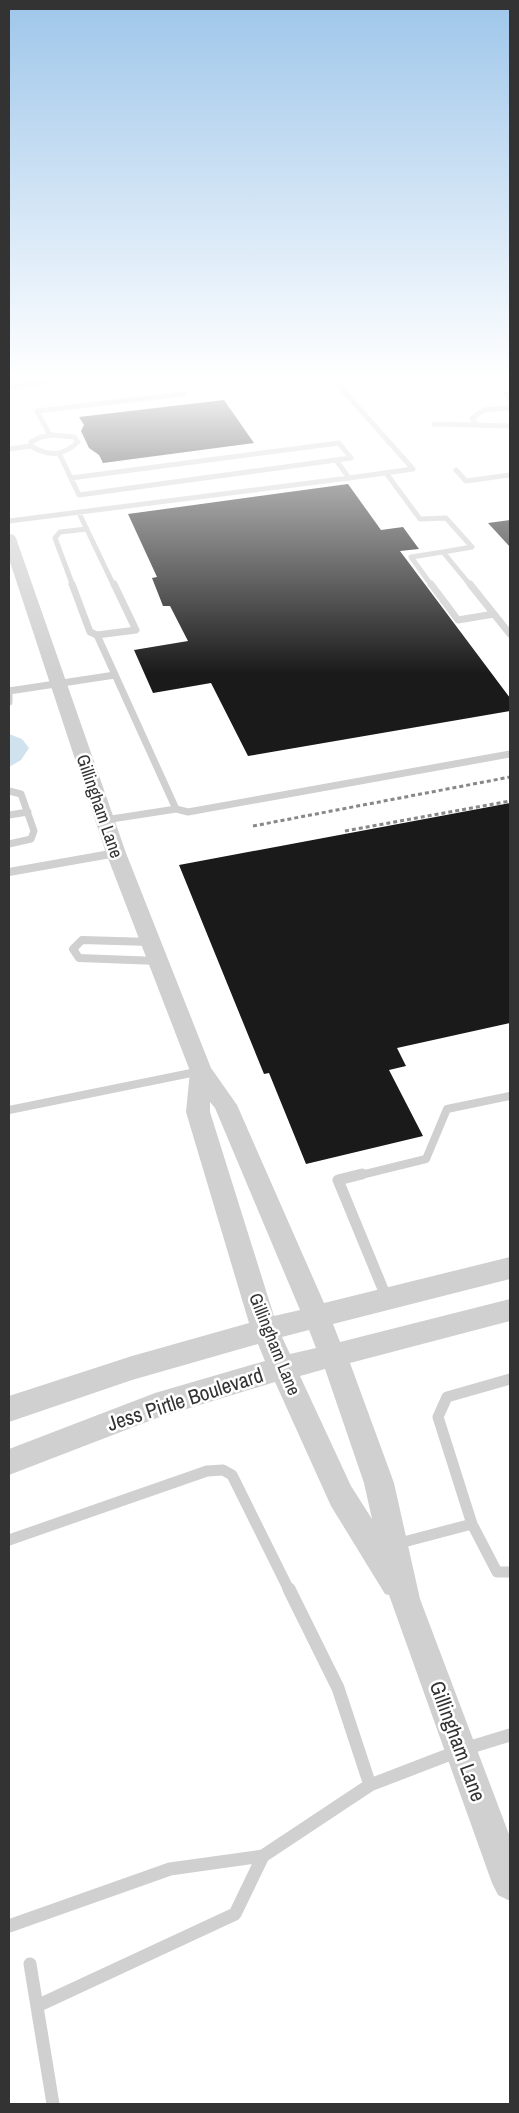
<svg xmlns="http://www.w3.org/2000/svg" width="519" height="2113" font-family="'Archivo Narrow',sans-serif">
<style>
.water{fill:#cfe2ee}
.building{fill:#1a1a1a}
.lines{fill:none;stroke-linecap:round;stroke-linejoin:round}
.service-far4{stroke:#d0d0d0;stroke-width:5}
.service-far3{stroke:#d0d0d0;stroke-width:7}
.service-far2{stroke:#d0d0d0;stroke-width:8}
.service-far1{stroke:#d0d0d0;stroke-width:11}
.service{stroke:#d0d0d0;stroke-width:13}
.tertiary{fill:#d0d0d0;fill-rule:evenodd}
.rail{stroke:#888;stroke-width:3;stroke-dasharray:4 3;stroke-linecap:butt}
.labels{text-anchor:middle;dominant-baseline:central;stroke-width:5;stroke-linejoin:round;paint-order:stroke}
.street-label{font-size:18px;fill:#333;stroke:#fff}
.near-street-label{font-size:21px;fill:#333;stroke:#fff}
</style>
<rect width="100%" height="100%" fill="#fff"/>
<!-- water -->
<path class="water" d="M9,734L22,739L29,748L21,760L9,767Z"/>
<!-- building -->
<path class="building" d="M224,400L254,443L103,463L99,455L89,448L81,431L84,425L79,417Z
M348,484L381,530L403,527L419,549L400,551L510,698V711L248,756L211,683L153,693L134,650L188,641L170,606H163L152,578L157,577L128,514Z
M510,520V547L488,523Z
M510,803V1023L397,1048L406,1066L389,1070L423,1136L306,1164L269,1073L264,1074L179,865Z"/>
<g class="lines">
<!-- service-far4 -->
<path class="service-far4" d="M9,387L68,378
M506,394L510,399
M434,424L510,426
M476,425L472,418L484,410L510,408
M50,435L37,411L184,394
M52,435L74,437L78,442C63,456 49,457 31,446V442L41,437Z
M9,449L31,446
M59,453L79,495L336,460L349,478L413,469L332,378
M456,470L466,481L510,475
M386,473L420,519L446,518L472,547L443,552L471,586
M71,478L339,443L351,458L336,460
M79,513L114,586
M9,521L349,478
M73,586L55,538L60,532L87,529
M432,586L411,557L443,552"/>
<!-- service-far3 -->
<path class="service-far3" d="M72,584L90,632L97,635
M114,584L136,630L97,635L176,809
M431,584L458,620L494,614
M470,584L510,634
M9,690V702
M9,691L115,675
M9,791L21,794L34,831L31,839L9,844
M9,815L28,812
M105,820L176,809L188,812L510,754"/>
<!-- service-far2 -->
<path class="service-far2" d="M9,872L116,853
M150,942L82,940L73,949L79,958L158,961
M9,1110L201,1071
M357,1176L426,1159L447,1109L510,1096"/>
<!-- service-far1 -->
<path class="service-far1" d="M362,1174L338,1180L387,1299
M510,1379L447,1397L438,1417L472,1524L497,1572H510
M9,1540L207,1471L223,1470L232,1475L289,1590
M396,1544L472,1524"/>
<!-- service -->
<path class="service" d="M289,1589L338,1688L370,1785
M9,1926L170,1869L263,1856
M30,1964L53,2104
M37,2006L235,1914L263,1856L370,1785L461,1750L510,1735"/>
<!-- tertiary -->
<path class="tertiary" d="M9,534L14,535L16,538L126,853L211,1068L237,1105L324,1303L510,1257V1279L333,1324L340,1342L510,1299V1321L350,1363L394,1483L420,1599L510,1837V1901L498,1895L492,1883L389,1595L385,1594L331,1506L275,1382L157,1418L9,1475V1449L155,1393L265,1361L258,1344L132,1380L9,1422V1396L132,1356L249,1323L186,1112L190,1071L106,853L9,559ZM210,1102L215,1108L300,1310L274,1316L210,1112ZM309,1330L316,1348L290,1354L282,1337ZM325,1369L364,1483L372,1519L351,1486L300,1376Z"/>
<!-- rail -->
<path class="rail" d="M253,826L510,777
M345,831L510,801"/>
</g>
<!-- sky -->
<linearGradient id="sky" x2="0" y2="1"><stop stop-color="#9ec6ea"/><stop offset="0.56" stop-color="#fff"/><stop offset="1" stop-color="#fff" stop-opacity="0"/></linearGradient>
<rect width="519" height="674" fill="url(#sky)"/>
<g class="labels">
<!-- street labels -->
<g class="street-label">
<text transform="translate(100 806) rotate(71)">Gillingham Lane</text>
<text transform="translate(275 1344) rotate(68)">Gillingham Lane</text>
</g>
<!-- near-street labels -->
<g class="near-street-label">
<text transform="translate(185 1399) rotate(-18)">Jess Pirtle Boulevard</text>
<text transform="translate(458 1741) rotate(70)">Gillingham Lane</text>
</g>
</g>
<!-- border -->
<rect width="519" height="2113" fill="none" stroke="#333333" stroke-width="20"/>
</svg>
